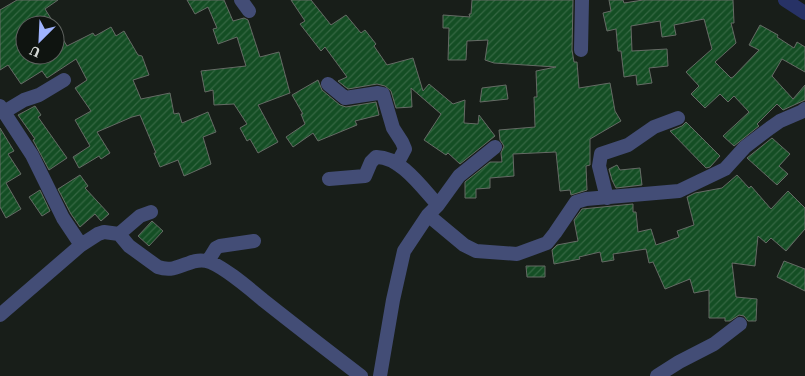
<svg xmlns="http://www.w3.org/2000/svg" width="805" height="376" font-family="'Source Serif 4',serif">
<style>
.lines{fill:none;stroke-linecap:round;stroke-linejoin:round}
.canal{stroke:#273266;stroke-width:14}
.building{fill:url(#building-hatch);stroke:#656b65}
.minor{stroke:#434d76;stroke-width:14}
</style>
<defs>
<pattern id="building-hatch" width="6" height="6" patternUnits="userSpaceOnUse" patternTransform="scale(1.25)"><rect width="6" height="6" fill="#144e24"/><path d="M-1 1l2-2M0 6l6-6M5 7l2-2" fill="none" stroke="#356743"/></pattern>
</defs>
<rect width="100%" height="100%" fill="#181e19"/>
<g class="lines">
<!-- canal -->
<path class="canal" d="M785,0L805,13"/>
</g>
<!-- building -->
<path class="building" d="M17,0H58L45,9L55,25H25V55H55V26L67,46L93,33L95,36L111,27L116,36L124,31L138,55L142,56L149,75L133,80L141,99L170,93L174,114L179,113L182,123L208,112L216,132L203,137L211,164L184,176L178,160L160,167L154,153H156L140,115L132,117L97,132L110,153L101,159L99,156L79,168L73,157L90,146L75,120L91,111L75,88L87,80L76,59L47,78L42,71L21,84L8,65L0,70V10Z
M187,0H224L233,21L244,18L248,20L260,57L279,52L290,93L258,105L278,142L258,153L250,139L247,141L240,128L247,124L234,104L214,105L213,90L205,92L201,71L246,66L237,37L218,44L213,29L217,28L208,7L195,14Z
M291,0H311L331,25L346,15L361,33L365,30L376,44L374,46L387,65L413,58L423,91L429,84L453,104L465,100L464,123L478,124L479,115L495,136L460,164L448,153L446,155L424,140L441,114L411,88L412,107L396,108L391,91L385,86L377,84L348,89L338,81L347,77L325,47L321,51L300,24L305,21Z
M472,0H573L572,50L574,62H577L579,88L610,83L615,111L621,121L590,139V165L586,166L587,190L571,195L570,190L560,191L556,152L513,154L514,176L490,178V188L476,189V198H465V182L490,162H502L501,153L504,146L500,140L499,130L535,127L534,97H537L536,71L556,67L494,63L485,60L488,40L467,41L466,60H448L449,28H443V15L470,17L469,14H471Z
M609,0H623L624,3L643,0H733L734,23H731L736,43L715,62L731,78L733,77L759,50L749,45L760,25L778,35L777,37L794,48L797,42L805,47V72L782,59L772,76L793,99L805,85V100L783,110L777,104L757,124L759,126L734,146L723,136L749,112L734,96L728,102L720,94L705,108L691,94L699,86L686,72L712,49L704,19L674,25L676,35L662,37L660,21L631,26L632,51L667,49L668,66L649,68L652,83L637,85L636,75L624,77L621,51H618L616,29L607,31L603,13L611,11Z
M318,80L322,90L340,105L346,107L376,102L379,115L355,121L357,125L318,141L313,133L293,147L286,137L305,124L301,114H303L292,95Z
M506,85L508,99L480,102L482,88Z
M35,106L41,115L38,117L67,158L49,170L33,140L35,139L18,115Z
M686,122L720,156L710,167L706,168L670,131L682,126Z
M0,128L14,151L8,154L21,174L6,183L21,209L6,218L0,207Z
M772,138L790,154L779,166L788,174L777,185L747,158Z
M617,165L620,170L640,168L642,185L616,188L612,180L609,169Z
M80,175L88,186L85,188L109,214L101,221L95,214L80,227L71,214L58,189Z
M737,175L749,188L751,186L771,209L788,191L805,208V229L786,251L771,238L766,243L758,236L755,266L732,263L736,297L757,299L756,321H748L744,316L739,315L730,321H725V318H709V290L694,293L690,279L665,289L653,262L649,263L646,249L613,254L614,260L602,262L600,252L579,257L580,259L554,264L552,250L557,245L578,241L574,220L582,209L633,204V212H636L638,232L651,229L656,245L679,237L677,231L694,225L687,197L695,193L722,188Z
M40,190L50,211L42,216L29,197Z
M152,221L163,231L149,246L138,236Z
M784,261L805,269V291L777,277Z
M526,266H545V277H527Z"/>
<g class="lines">
<!-- minor -->
<path class="minor" d="M241,0L249,11
M581,50L582,0
M328,84L345,98L378,93L383,94L393,128L402,142L405,149L397,164
M0,106L32,155L63,218L81,245
M4,112L24,100L39,95L64,80
M329,179L365,176L371,162L376,157C400,156 423,189 438,205
M607,198L599,166L601,154L628,145L654,127L678,118
M428,215L464,245L476,251L517,254L547,243L555,233L576,202L586,199L679,191L725,169L745,147L770,128L780,121L801,112L805,109
M119,234L140,216L151,212
M208,261L216,248L220,246L254,241
M0,315L81,245L98,234L104,232L119,234L129,246L158,267C179,274 189,257 206,261C221,264 251,290 263,300C296,326 328,351 361,376
M380,376L393,300L404,251L428,215L438,205L459,176L495,147
M657,376L679,362L714,344L740,324"/>
</g>
<!-- north arrow -->
<g transform="translate(40 40) rotate(204)"><circle r="24" fill="#0f1410" stroke="#5e625f"/>
<path d="M0-4L9 19L0 12L-9 19Z" fill="#9fb3fd"/>
<text y="-8" font-size="14" font-weight="bold" text-anchor="middle" fill="#d4d8d5">U</text>
</g>
</svg>
